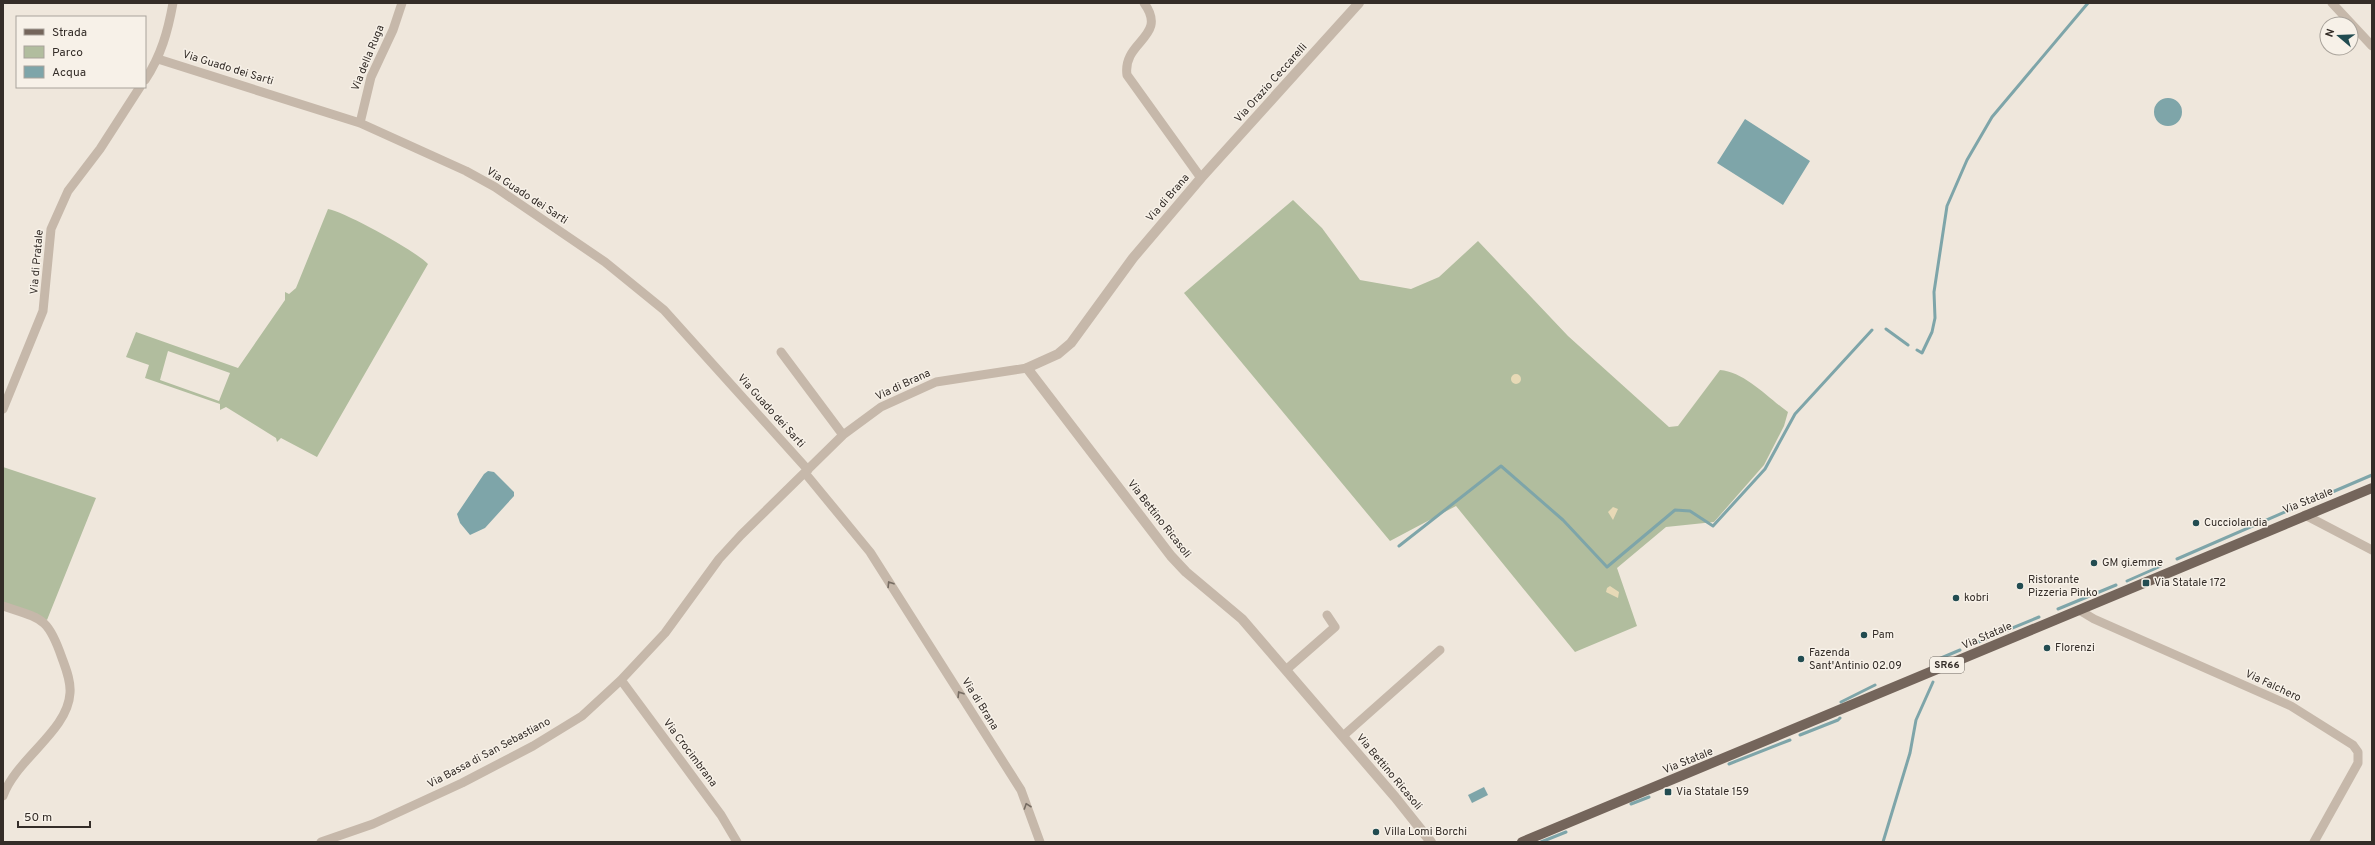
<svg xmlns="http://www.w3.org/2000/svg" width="2375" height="845" font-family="Overpass,sans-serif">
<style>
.green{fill:#b1bd9e;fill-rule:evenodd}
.sand{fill:#e7d9b6}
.water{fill:#7ea5a9}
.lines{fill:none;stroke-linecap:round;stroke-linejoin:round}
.stream{stroke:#7ea5a9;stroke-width:3}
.minor{stroke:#c6b8aa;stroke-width:9}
.tertiary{stroke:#c6b8aa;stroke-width:10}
.primary{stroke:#74655b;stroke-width:10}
.oneway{stroke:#766c62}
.poi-dot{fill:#224c51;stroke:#f7f1e8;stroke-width:1.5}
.labels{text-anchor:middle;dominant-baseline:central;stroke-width:3;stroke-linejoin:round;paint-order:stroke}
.shield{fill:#f7f1e8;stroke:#6e6862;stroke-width:1}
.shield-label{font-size:10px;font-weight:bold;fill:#342d28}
.street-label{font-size:11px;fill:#342d28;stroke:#f7f1e8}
.poi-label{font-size:11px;fill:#342d28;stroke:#f7f1e8;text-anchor:start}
</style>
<rect width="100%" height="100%" fill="#efe7dc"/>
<!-- green -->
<path class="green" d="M1293,200L1322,228L1360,280L1411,289L1439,277L1478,241L1568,336L1669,427L1678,426L1720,370C1745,372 1768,398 1788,412L1784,426L1764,465L1714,522L1666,527L1617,568L1637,626L1575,652L1456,506L1390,541L1184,293Z
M328,209C345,212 416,251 428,264L317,457L281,438L277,442L276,438L226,407L220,410V404L145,378L149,365L126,357L136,332L238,368L285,300V292L289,294L296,288ZM168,351L230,373L219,401L160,380Z
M3,467L96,498L47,620L3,604Z"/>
<!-- sand -->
<path class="sand" d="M1511 379a5 5 0 1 1 10 0a5 5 0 1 1-10 0Z
M1613,507L1618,509L1613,520L1608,512Z
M1610,586L1619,592L1618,598L1606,592L1607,588Z"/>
<!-- water -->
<path class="water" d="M2154 112a14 14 0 1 1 28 0a14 14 0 1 1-28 0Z
M1745,119L1810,161L1783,205L1717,163Z
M488,471L494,472L514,492V496L485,528L470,535L460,523L457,514L484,474Z
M1484,787L1488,795L1472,803L1468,795Z"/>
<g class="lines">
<!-- stream -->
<path class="stream" d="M1886,329L1908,345
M1917,350L1922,353L1932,332L1935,318L1934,292L1947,206L1967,160L1992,117L2088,3
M2309,502L2372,475
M1399,546L1501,466L1563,520L1607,567L1675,510L1690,511L1713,526L1765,469L1795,414L1872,330
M2177,559L2294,508
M2127,581L2161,566
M2058,609L2116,585
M1971,645L2039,617
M1934,661L1960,650
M1841,702L1875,685
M1800,735L1838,720L1840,718
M1729,764L1790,740
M1631,804L1649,797
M1541,842L1566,832
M1883,842L1910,753L1916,720L1933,682"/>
<!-- minor -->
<path class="minor" d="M1144,3C1169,37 1122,41 1127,75L1201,178
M2332,3L2372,46
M158,59L360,123L466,171L495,187L605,262L664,310L808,470
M145,80C161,56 168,31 173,3
M360,123L371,77L393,30L402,3
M781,352L843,435
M3,409L43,311L51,229L68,191L100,149L140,87
M805,473L870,552L1021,790L1040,842
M2305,515L2372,550
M3,606C42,619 48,617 62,658C66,669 71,681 70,693C68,731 16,759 3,796
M2079,610L2094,619L2291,706L2353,745L2358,752V763L2314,842
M1287,669L1335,627L1327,615
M621,680L721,815L737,842
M1343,736L1440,650
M321,842L373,824L462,783L533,746L582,716L621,680L665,633L719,559L741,535L843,435L881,407L936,382L1027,368"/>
<!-- tertiary -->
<path class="tertiary" d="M1359,3L1201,178L1133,258L1071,343L1058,354L1027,368L1171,556L1186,572L1242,619L1395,797L1431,842"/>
<!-- primary -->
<path class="primary" d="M1522,842L2372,488"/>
</g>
<!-- one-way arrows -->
<defs><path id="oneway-chevron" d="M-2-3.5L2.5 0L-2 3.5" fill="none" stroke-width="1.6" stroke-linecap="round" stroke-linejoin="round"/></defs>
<g class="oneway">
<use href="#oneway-chevron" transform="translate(890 584) rotate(-122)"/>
<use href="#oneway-chevron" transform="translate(960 694) rotate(-122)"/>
<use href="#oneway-chevron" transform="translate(1027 806) rotate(-109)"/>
</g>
<!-- markers -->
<g class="poi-dot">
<circle cx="2196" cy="523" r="4"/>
<circle cx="2094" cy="563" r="4"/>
<rect x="2142" y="579" width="8" height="8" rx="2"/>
<circle cx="2020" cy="586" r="4"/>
<circle cx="1956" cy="598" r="4"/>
<circle cx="1864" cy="635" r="4"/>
<circle cx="2047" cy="648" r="4"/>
<circle cx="1801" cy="659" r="4"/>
<rect x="1664" y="788" width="8" height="8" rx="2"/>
<circle cx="1376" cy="832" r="4"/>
</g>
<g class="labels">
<!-- shield labels -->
<rect class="shield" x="1930" y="657" width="34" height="16" rx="3"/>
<g class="shield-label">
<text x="1947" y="665">SR66</text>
</g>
<!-- street labels -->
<g class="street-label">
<text transform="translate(368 58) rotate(-68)">Via della Ruga</text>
<text transform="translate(228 68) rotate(17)">Via Guado dei Sarti</text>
<text transform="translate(1271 83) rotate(-48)">Via Orazio Ceccarelli</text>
<text transform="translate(527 196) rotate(33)">Via Guado dei Sarti</text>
<text transform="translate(1168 198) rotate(-49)">Via di Brana</text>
<text transform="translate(37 262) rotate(-85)">Via di Pratale</text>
<text transform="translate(903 385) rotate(-25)">Via di Brana</text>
<text transform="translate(771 411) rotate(48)">Via Guado dei Sarti</text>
<text transform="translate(2308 501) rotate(-22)">Via Statale</text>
<text transform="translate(1159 519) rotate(52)">Via Bettino Ricasoli</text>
<text transform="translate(1987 636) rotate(-23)">Via Statale</text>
<text transform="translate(2273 686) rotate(25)">Via Falchero</text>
<text transform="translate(980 704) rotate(58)">Via di Brana</text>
<text transform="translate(489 753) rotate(-28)">Via Bassa di San Sebastiano</text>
<text transform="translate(690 753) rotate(53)">Via Crocimbrana</text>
<text transform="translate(1688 761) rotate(-22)">Via Statale</text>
<text transform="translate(1389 772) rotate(50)">Via Bettino Ricasoli</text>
</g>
<!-- poi labels -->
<g class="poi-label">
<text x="2204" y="523">Cucciolandia</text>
<text x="2102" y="563">GM gi.emme</text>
<text x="2028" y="580">Ristorante<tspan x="2028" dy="13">Pizzeria Pinko</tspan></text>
<text x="2154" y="583">Via Statale 172</text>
<text x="1964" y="598">kobri</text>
<text x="1872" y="635">Pam</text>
<text x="2055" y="648">Florenzi</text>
<text x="1809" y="653">Fazenda<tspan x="1809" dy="13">Sant'Antinio 02.09</tspan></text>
<text x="1676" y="792">Via Statale 159</text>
<text x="1384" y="832">Villa Lomi Borchi</text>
</g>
</g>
<!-- border -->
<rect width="2375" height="845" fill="none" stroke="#342d28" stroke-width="8"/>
<!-- legend -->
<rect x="16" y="16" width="130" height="72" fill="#f7f1e8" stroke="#a9a39b"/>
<rect x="24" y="29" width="20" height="6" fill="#74655b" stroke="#a9a39b"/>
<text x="52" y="36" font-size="12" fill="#342d28">Strada</text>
<rect x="24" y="46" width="20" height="12" fill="#b1bd9e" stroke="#a9a39b"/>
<text x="52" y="56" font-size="12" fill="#342d28">Parco</text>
<rect x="24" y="66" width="20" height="12" fill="#7ea5a9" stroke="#a9a39b"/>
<text x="52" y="76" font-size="12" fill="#342d28">Acqua</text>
<!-- north arrow -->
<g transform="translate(2339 36) rotate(289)"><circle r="19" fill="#f7f1e8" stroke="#a9a39b"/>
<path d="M0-3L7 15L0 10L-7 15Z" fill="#224c51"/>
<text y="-6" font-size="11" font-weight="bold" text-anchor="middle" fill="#342d28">N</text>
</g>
<!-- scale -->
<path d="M18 821v6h72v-6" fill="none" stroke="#342d28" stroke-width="2"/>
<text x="24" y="821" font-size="12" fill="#342d28" stroke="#f7f1e8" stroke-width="3" paint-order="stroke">50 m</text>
</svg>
